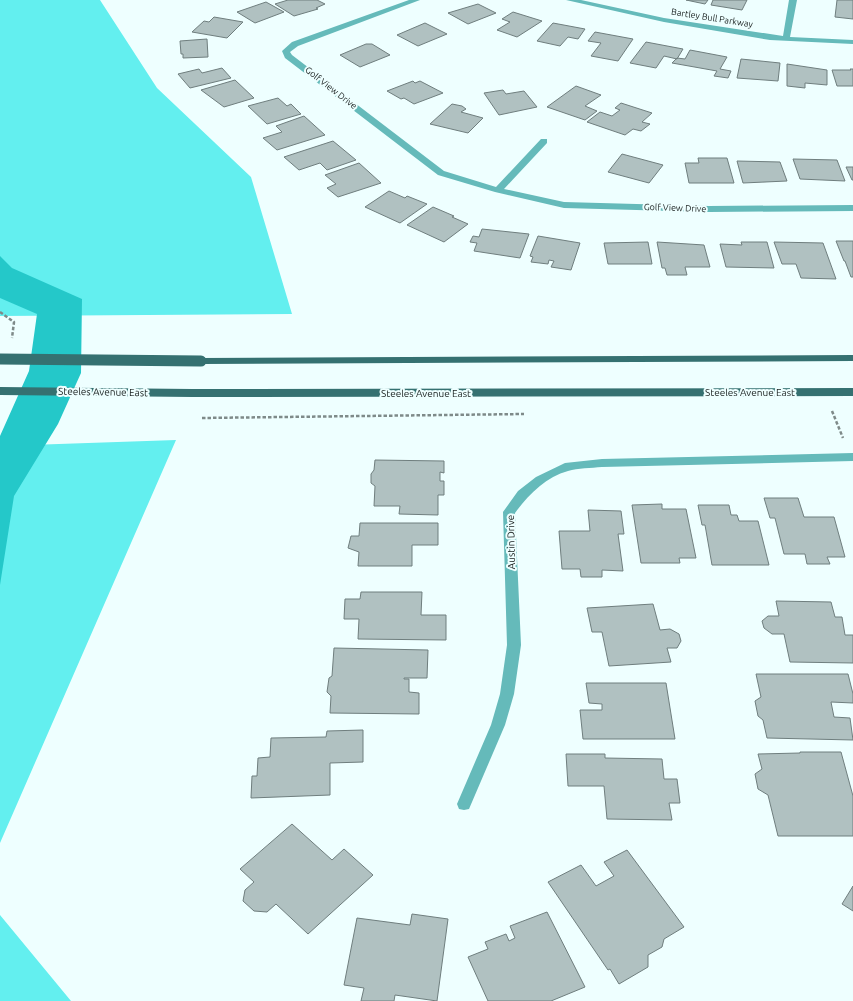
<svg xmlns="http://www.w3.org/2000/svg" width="853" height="1001" font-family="Ubuntu,sans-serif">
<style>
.green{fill:#63efef}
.water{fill:#24c8c9}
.building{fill:#b0c1c1;stroke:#6f7e7e}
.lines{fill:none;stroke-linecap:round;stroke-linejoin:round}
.path{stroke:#7e8a89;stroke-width:2.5;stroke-dasharray:3.5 2;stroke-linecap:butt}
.minor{fill:#65baba;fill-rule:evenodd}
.major{fill:#357171;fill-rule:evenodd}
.major-bridge{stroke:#357171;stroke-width:11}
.labels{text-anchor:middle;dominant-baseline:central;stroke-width:4;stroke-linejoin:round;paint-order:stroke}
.far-street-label{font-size:9px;fill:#19201f;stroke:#eff}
.street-label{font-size:10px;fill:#19201f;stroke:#eff}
</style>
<rect width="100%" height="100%" fill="#eff"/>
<!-- green -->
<path class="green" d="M0,0H100L157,88L251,177L292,314L0,316Z
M176,440L0,843V446Z
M0,915L71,1001H0Z"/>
<!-- water -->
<path class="water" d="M0,256L12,268L82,299L81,373L58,424L14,496L0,585V436L29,371L37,314L0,298Z"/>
<!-- building -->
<path class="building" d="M288,0H317L325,4L316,8L318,9L294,16L275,4Z
M686,0H708L705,4Z
M713,0H747L742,10L711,5Z
M837,0H853V19L835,17Z
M266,2L284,12L255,23L237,12Z
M478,4L496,13L468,24L448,13Z
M513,12L542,21L517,37L497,30L510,22L502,19Z
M214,17L243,22L227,38L192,32L204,21L209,22Z
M425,23L447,34L418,46L397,35Z
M553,23L585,29L578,39L568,37L560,46L537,41Z
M595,32L633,39L618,61L591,56L601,43L588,41Z
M207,39L208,57L183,58V54H181L180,41Z
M646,42L683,49L677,59L664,56L656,68L630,63Z
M366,44H372L390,55L360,67L340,55Z
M690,50L727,57L720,69L731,71L728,78L714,76L717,71L672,63L677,58L685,59Z
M741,59L780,63L778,81L737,78Z
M787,64L827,70V85L805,83V88L787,86Z
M222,68L231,78L190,88L178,74L199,69L202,73Z
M850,69H853V86H837L832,70H851Z
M235,80L254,98L224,107L201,90Z
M413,81L415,83L420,81L443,93L414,104L404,98L401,99L387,91Z
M576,86L601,95L585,106L597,111L585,120L547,107Z
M503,90L506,94L524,91L537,107L499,115L484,93Z
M278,98L287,106L291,104L301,114L267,124L248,106Z
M621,103L652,113L642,122L650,124L641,131L633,129L625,135L587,122L600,112L612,116L620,110L615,108Z
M452,104L462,106L466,109L461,112L483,118L468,133L430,124Z
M304,116L325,135L277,150L263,138L282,132L276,126Z
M333,141L356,160L327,170L320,163L299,170L284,157Z
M622,154L663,165L649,183L608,172Z
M698,158H727L734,183H689L685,163H699Z
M793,159L837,160L845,181L800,179Z
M737,161L780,162L787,181L743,183Z
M359,163L381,183L338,197L327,188L336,184L325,175Z
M846,167H853V180H852Z
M389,191L405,198L407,196L427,204L400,223L365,207Z
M433,207L454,216L452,217L468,224L444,242L407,225Z
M482,229L529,234L520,258L474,251L477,243L470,242L473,236L479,237Z
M538,236L580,243L571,270L551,267L554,261L549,260L548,264L531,262L533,257L530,256Z
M836,241H853V277H851L845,261H844Z
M648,242L652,264H608L604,243Z
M657,242L704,245L710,267H685L687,275H667L665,268H662Z
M741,242H767L774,268L726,267L720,244L742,245Z
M774,242L823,243L836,279L801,278L796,264H782Z
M375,460L444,461V473L440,472V481H444V495H438V515L399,514L400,506H374L375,486L371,483V474L374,470Z
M764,498H798L804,517H834L845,557H827L830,564H807L805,554H784L775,518H770Z
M662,504V509H686L696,558H679L680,563H641L632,505Z
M698,505H729L731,515H737L739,521H758L769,565H712L705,525H702Z
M588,510L621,511L624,534H618L623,571L602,570V577H581L580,569H562L559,531H590Z
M360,523H438V545H412V566H358L359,552L348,548L351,536H359Z
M361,592H422L421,615H446V640L358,639L359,619H344L345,599H360Z
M776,601L831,602L835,617H842L845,635H853V663L790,662L784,634H772L764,628L762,621L768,616H779Z
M653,604L660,630L670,629L679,634L681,641L677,648H667L671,662L609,666L602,632H592L587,608Z
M334,648L428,650L427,678H404V679H409V692L419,693V714L330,713L331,696L327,692L329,678L332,676Z
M756,674H848L853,694V703L831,702L834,717L850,718L853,740L767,738L763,720L758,716L755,701L761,697Z
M586,683H666L675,739H583L580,710H602V704L589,703Z
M363,730V762L330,763V795L251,798L252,776H257L258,758L270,757L271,738L326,737L327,731Z
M800,752H841L853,796V836H778L768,795L758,789L755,774L762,769L758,754L800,753Z
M566,754H605V758L662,759L664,779H677L680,803H669L672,820L607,819L604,786H568Z
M292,824L332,860L344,849L373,875L308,934L276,904L267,912L254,911L243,901L245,890L254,882L240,869Z
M627,850L684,927L664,939L662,947L648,955V967L619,984L610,969L608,970L548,882L581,865L596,886L614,876L604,862Z
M853,886V911L842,904Z
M547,912L585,987L551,1001H488L468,957L488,949L485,942L506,934L509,941L515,938L510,926Z
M412,914L448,919L437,1001L395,995L394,1001H361L364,988L344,985L357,918L410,925Z"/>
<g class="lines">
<!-- path -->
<path class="path" d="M0,312L14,322L12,338
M832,411L843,438
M202,418L524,414"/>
<!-- minor -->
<path class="minor" d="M409,0H420L298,46L290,52L292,55L444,171L496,187L541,139H547V143L504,189L564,202L709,206L853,205V211L709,212L564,208L495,192L438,175L285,58L282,51L292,42Z
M566,0H581L664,18L783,36L789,0H797L790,37L853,40V44L770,40L664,22Z
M853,453V461L602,467C591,468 578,468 568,471C546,477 528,495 515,513L521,645L514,694L505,725L469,809L464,810L459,809L457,804L491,725L500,694L507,645L503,512L518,491L536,477L565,463L602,459Z"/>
<!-- major -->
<path class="major" d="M853,355V361L201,364L196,361L201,358Z
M0,387L192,389L853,388V396L192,397L0,395Z"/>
<!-- major-bridge -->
<path class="major-bridge" d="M0,359L201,361"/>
</g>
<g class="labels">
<!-- far-street labels -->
<g class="far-street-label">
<text transform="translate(712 18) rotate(9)">Bartley Bull Parkway</text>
<text transform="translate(331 88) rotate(38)">Golf View Drive</text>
<text transform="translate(675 208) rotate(2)">Golf View Drive</text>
</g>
<!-- street labels -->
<g class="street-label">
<text transform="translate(103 392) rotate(1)">Steeles Avenue East</text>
<text x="750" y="392">Steeles Avenue East</text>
<text x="426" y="393">Steeles Avenue East</text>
<text transform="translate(511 542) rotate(-91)">Austin Drive</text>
</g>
</g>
</svg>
